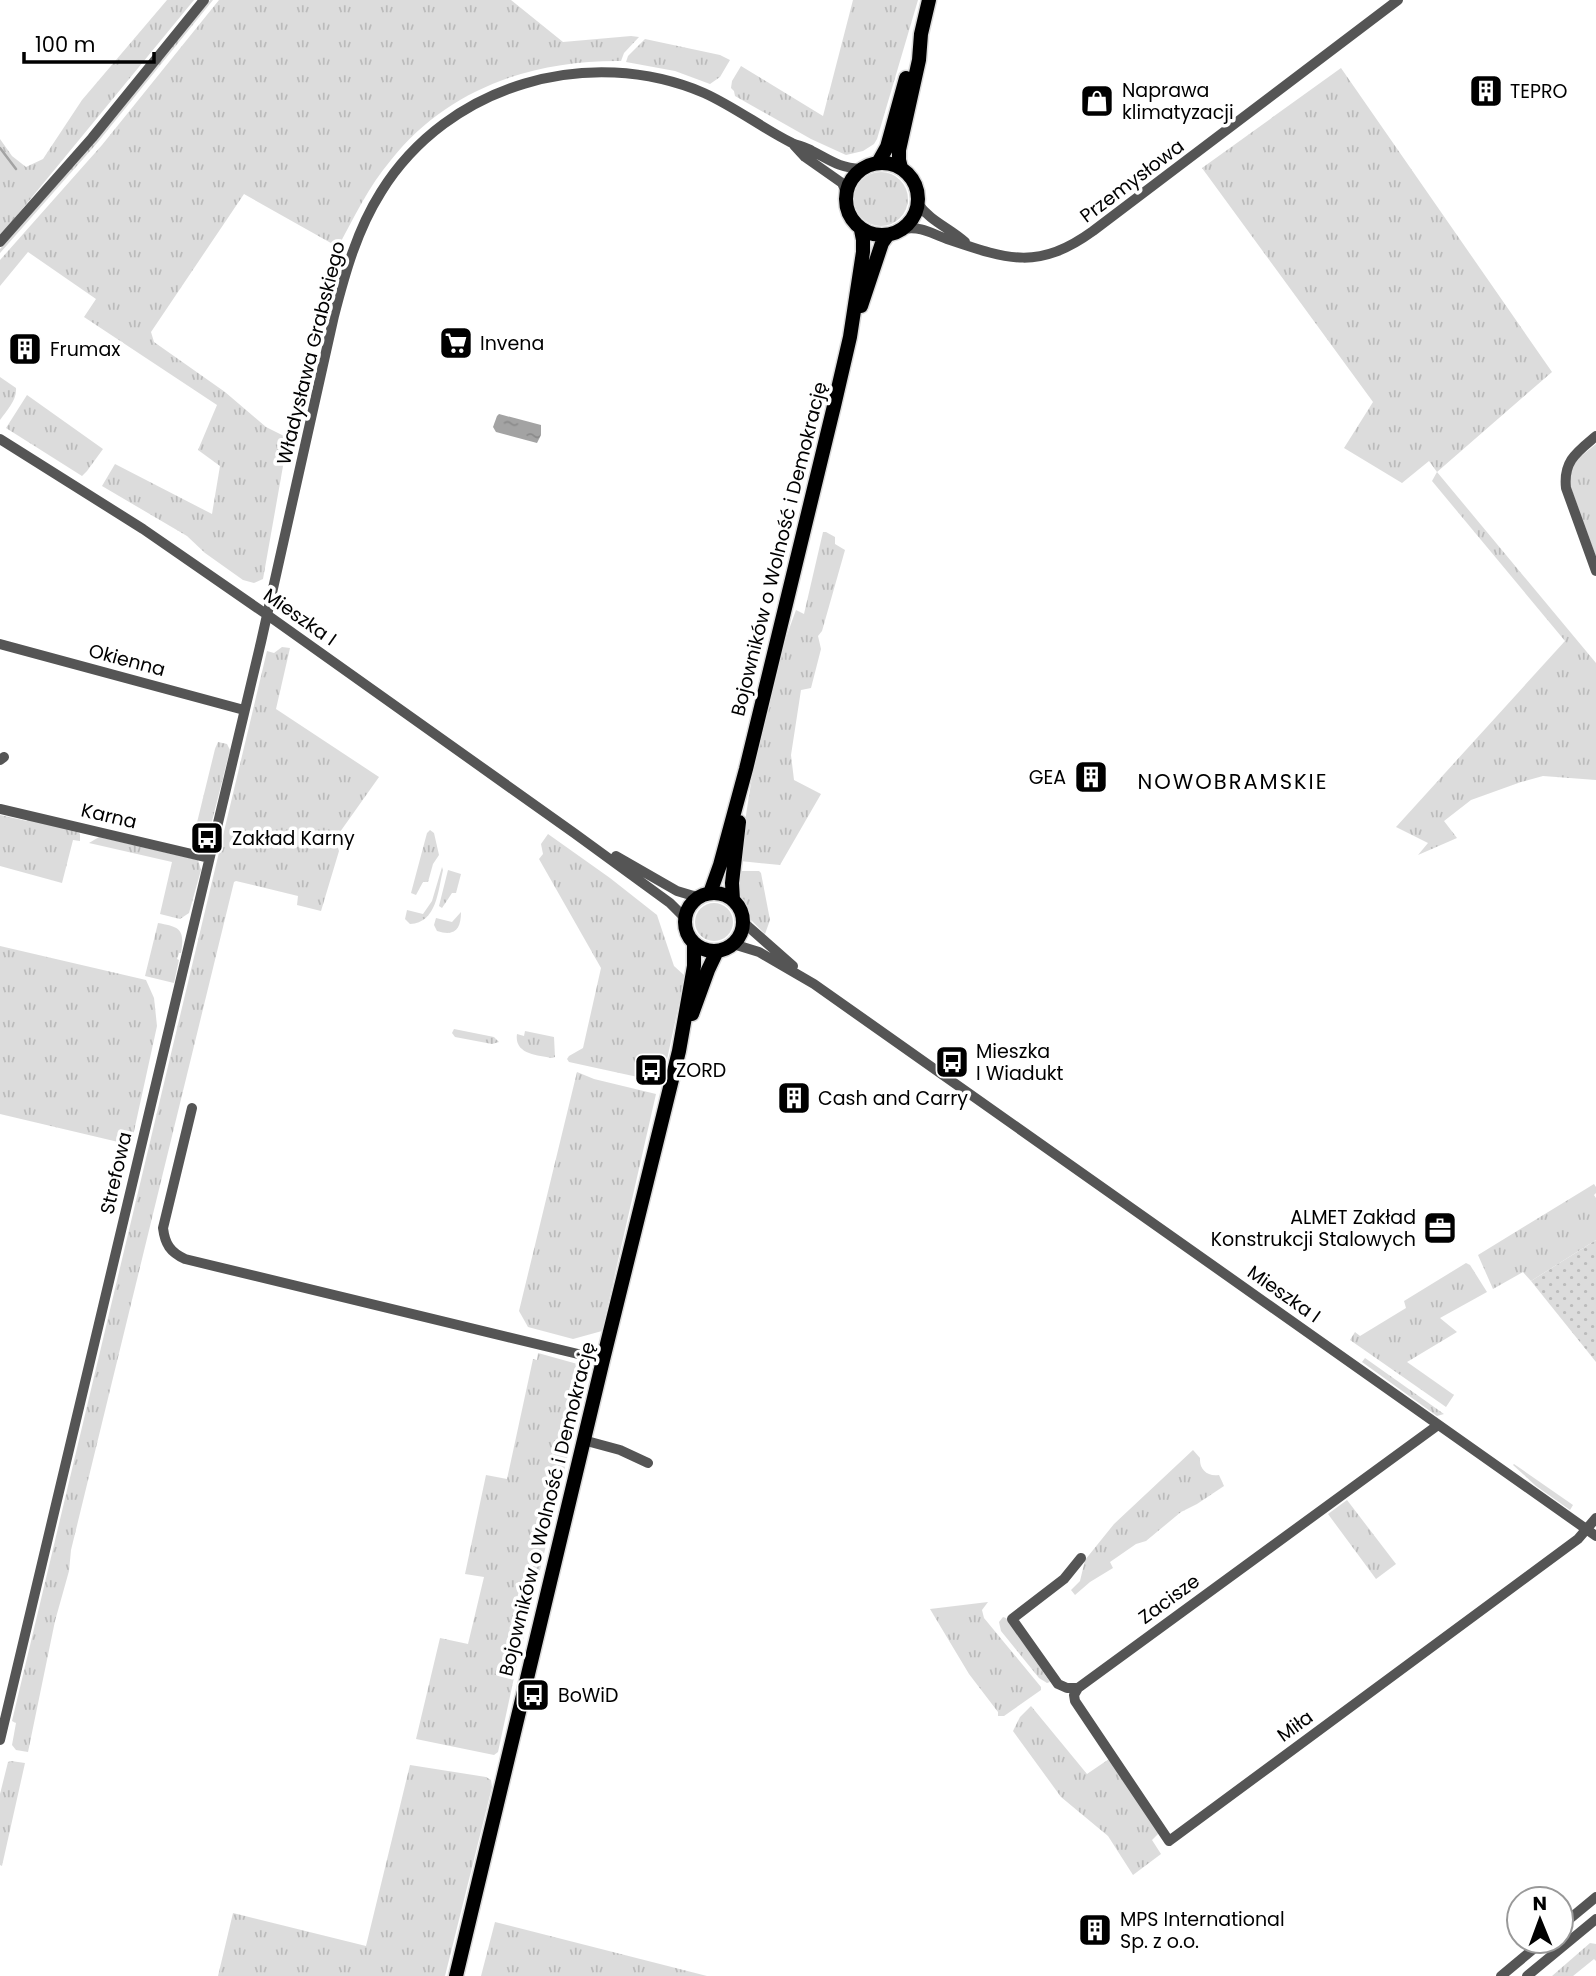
<svg xmlns="http://www.w3.org/2000/svg" width="1596" height="1976" font-family="Poppins,sans-serif">
<style>
.grass{fill:url(#grass-tufts)}
.garden{fill:url(#garden-dots)}
.water{fill:url(#water-ripples)}
.lines{fill:none;stroke-linecap:round;stroke-linejoin:round}
.stream{stroke:#a3a3a3;stroke-width:2.5}
.major-casing{stroke:#dbdbdb;stroke-width:17}
.minor{stroke:#555;stroke-width:10}
.major{stroke:#000;stroke-width:14}
.labels{text-anchor:middle;dominant-baseline:central;stroke-width:7;stroke-linejoin:round;paint-order:stroke}
.poi-label{font-size:19px;fill:#000;stroke:#fff;text-anchor:start}
.street-label{font-size:19px;fill:#000;stroke:#fff}
.neighbourhood-label{font-size:21px;letter-spacing:2px;fill:#000;stroke:#fff}
</style>
<defs>
<pattern id="grass-tufts" width="24" height="20" patternUnits="userSpaceOnUse" patternTransform="scale(1.75)"><rect width="24" height="20" fill="#dcdcdc"/><path d="M3 7l-1-3M5 7V3M7 7l1-3M15 17l-1-3M17 17v-4M19 17l1-3" fill="none" stroke="#bbb"/></pattern>
<pattern id="garden-dots" width="8" height="8" patternUnits="userSpaceOnUse" patternTransform="scale(1.75)"><rect width="8" height="8" fill="#dcdcdc"/><path d="M2 2h.1M6 6h.1" fill="none" stroke="#bbb" stroke-width="1.8" stroke-linecap="round"/></pattern>
<pattern id="water-ripples" width="26" height="14" patternUnits="userSpaceOnUse" patternTransform="scale(1.75)"><rect width="26" height="14" fill="#a3a3a3"/><path d="M2 4q2-2 4 0t4 0M15 11q2-2 4 0t4 0" fill="none" stroke="#8b8b8b"/></pattern>
</defs>
<rect width="100%" height="100%" fill="#fff"/>
<!-- grass -->
<path class="grass" d="M167,0H194L0,236V139L12,156L26,167L43,159L82,100Z
M210,0H213L98,142L0,253V249L96,140Z
M219,0H511L563,42L631,36L639,37L624,53L621,61C532,60 447,89 391,160C369,186 354,217 338,247L244,194L151,332L154,342L225,392L266,427L288,438L263,579L254,583L243,580L205,553L187,536L102,486L115,464L212,514L220,466L198,450L217,405L84,317L96,299L28,252L0,286V260L102,145Z
M853,0H918L877,139L874,144L863,151L846,155L811,139L735,96L734,91L731,88L732,81L741,66L823,116Z
M645,39L720,55L730,60L720,77L710,84L675,71L626,62L628,56Z
M1341,68L1552,372L1437,472L1596,663V780L1543,776L1521,782L1471,800L1444,821L1457,838L1418,855L1428,843L1396,827L1565,641L1432,481L1437,472L1429,461L1402,483L1344,448L1373,402L1202,168Z
M854 199a27 27 0 1 1 54 0a27 27 0 1 1-54 0Z
M0,377L16,388C17,400 7,410 0,420Z
M27,395L103,449L87,471L82,476L6,428Z
M1596,444V557L1570,485C1569,463 1580,457 1596,444Z
M823,532H826L835,537V544L845,550L822,631L818,636L821,649L811,688L801,690L791,755L794,780L821,794L780,865L740,861C750,776 766,690 796,610L804,614Z
M282,647L290,648L276,709L379,777L335,839L339,851L321,911L297,905L298,896L236,881L234,882L71,1550L69,1571L55,1621L28,1752L16,1750L12,1745L16,1723L12,1721L267,651L274,653Z
M218,742L227,744L230,750L206,845L204,851L197,852L192,848V843L215,749Z
M0,815L27,821L28,819L76,830L80,834V841L73,840L62,883L0,866Z
M430,830L434,833L439,855L433,864L428,882H423L416,895L411,893L427,833Z
M548,834L610,878L657,915L674,966L685,976L663,1078L656,1081L569,1062L567,1059L569,1056L583,1048L601,968L539,859L543,854L541,844Z
M99,837L198,860L201,870L189,913L180,919L160,914L172,862L89,843Z
M442,867L443,870C438,890 437,923 410,924L405,919L407,910L423,914L432,901Z
M448,870L461,874L456,893H452L442,908L439,906Z
M738,871H759L761,873L770,920L765,934L749,918L744,902L738,894Z
M695 922a19 19 0 1 1 38 0a19 19 0 1 1-38 0Z
M461,912C461,929 455,937 437,931L434,925L436,918L452,922Z
M158,923C180,927 185,929 181,953H179L177,959L179,960L174,983L145,976Z
M0,946L146,980L154,998L157,1026L131,1145L0,1114Z
M454,1029L494,1037L499,1042L492,1044L455,1037L452,1033Z
M525,1031L554,1037L555,1057L552,1058C537,1055 514,1054 517,1034L524,1036Z
M577,1072L594,1079L656,1094L602,1331L573,1339L528,1327L519,1311Z
M1594,1184L1596,1187V1193L1594,1195L1596,1198V1240L1531,1281L1523,1272L1493,1289L1478,1255Z
M1466,1263L1470,1265L1487,1292L1440,1318L1457,1332L1407,1362L1454,1395L1446,1407L1350,1340L1355,1332L1360,1336L1406,1308L1404,1301Z
M538,1353L581,1365L587,1375L579,1418L574,1419L573,1427L574,1430L515,1673L498,1752L494,1755L416,1739L440,1638L468,1644L484,1577L465,1574L486,1475L507,1479L533,1359L537,1360Z
M1365,1358L1444,1414L1437,1416L1362,1362Z
M1193,1450L1200,1458C1199,1469 1207,1477 1219,1475L1224,1486L1197,1504L1181,1512L1146,1541L1136,1544L1110,1562L1113,1568L1090,1582L1075,1595L1071,1590L1080,1581L1085,1560L1114,1524Z
M1514,1464L1573,1505L1570,1510L1536,1486L1513,1465Z
M1347,1500L1396,1564L1376,1579L1328,1514Z
M988,1602L982,1610L984,1618L1041,1687V1690L1004,1716H998V1712L969,1674L930,1609Z
M1003,1617L1006,1618L1050,1682L1047,1683L1039,1678L1001,1631L999,1622Z
M1031,1706L1087,1774L1109,1759L1159,1833L1152,1840L1161,1854L1133,1875L1108,1836L1061,1797L1013,1731L1020,1717Z
M11,1761L25,1763L2,1866L0,1865V1794L8,1762Z
M410,1765L486,1777L491,1780L492,1787L445,1976H218L233,1913L366,1946Z
M495,1922L707,1976H481Z
M1590,1943L1596,1944V1961L1594,1959L1573,1976H1552Z"/>
<!-- garden -->
<path class="garden" d="M1596,1240V1362L1531,1281Z"/>
<!-- water -->
<path class="water" d="M499,414L541,425V435L537,443L496,432L493,427L497,416Z"/>
<g class="lines">
<!-- stream -->
<path class="stream" d="M0,148L16,169"/>
<defs>
<path id="major" d="M846 199a36 36 0 1 1 72 0a36 36 0 1 1-72 0Z
M878,163L887,147L906,78
M901,168L899,160V150L919,60L921,34L929,0
M861,306L882,243L887,236
M685 922a29 29 0 1 1 58 0a29 29 0 1 1-58 0Z
M710,893L720,865L746,769L834,406L850,337L863,252V240L861,230
M733,900L732,883L739,822
M692,1014L708,970L717,951
M456,1976L603,1360L679,1051L694,966V944"/>
</defs>
<!-- major casing -->
<use href="#major" class="major-casing"/>
<!-- minor -->
<path class="minor" d="M794,145L805,157L842,183L846,192
M918,204C930,221 951,229 965,242
M903,229C924,226 931,234 950,240C1009,260 1039,270 1093,231L1398,0
M0,242L92,138L204,0
M1596,436C1577,452 1563,461 1566,488L1596,571
M0,439L143,529L266,614L574,833L670,903L684,917
M0,644L244,710
M0,760L4,757
M1,809L209,858
M616,856L677,891L697,897
M743,922L793,966
M733,944L759,952L814,984L1596,1536
M192,1108L163,1228C165,1244 170,1252 185,1259L603,1360
M583,1440L620,1450L648,1463
M1081,1558L1064,1579L1012,1619L1058,1684L1067,1688H1078L1438,1425
M1078,1688L1074,1695L1075,1701L1169,1841L1578,1539L1596,1518
M0,1740L261,642L334,316C345,273 357,230 381,192C448,84 589,44 704,93C735,107 762,128 792,143C799,146 806,147 812,151C832,161 837,167 861,169
M1561,1926L1596,1897
M1501,1976L1543,1941
M1527,1976L1596,1919"/>
<!-- major -->
<use href="#major" class="major"/>
</g>
<!-- icons -->
<defs>
<symbol id="building-square" viewBox="-11 -11 22 22"><rect x="-9" y="-9" width="18" height="18" rx="4" fill="#000" stroke="#fff"/><path d="M-4-6H4V6H1V3H-1V6H-4ZM-2.5-4.3h1.7v1.8h-1.7ZM.8-4.3h1.7v1.8H.8ZM-2.5-1h1.7V.8h-1.7ZM.8-1h1.7V.8H.8Z" fill="#fff"/></symbol>
<symbol id="shop-square" viewBox="-11 -11 22 22"><rect x="-9" y="-9" width="18" height="18" rx="4" fill="#000" stroke="#fff"/><path d="M-5-2.5h2.3a2.7 3.5 0 0 1 5.4 0H5L5.5 6h-11ZM-1.5-2.5h3a1.5 2.3 0 0 0-3 0Z" fill="#fff"/></symbol>
<symbol id="supermarket-square" viewBox="-11 -11 22 22"><rect x="-9" y="-9" width="18" height="18" rx="4" fill="#000" stroke="#fff"/><path d="M-6-5.5h2.5l.6 2H6L4.5 2H-2.5L-4.4-4H-6ZM-1.5 3.2a1.3 1.3 0 1 0 .1 0ZM3 3.2a1.3 1.3 0 1 0 .1 0Z" fill="#fff"/></symbol>
<symbol id="bus-square" viewBox="-11 -11 22 22"><rect x="-9" y="-9" width="18" height="18" rx="4" fill="#000" stroke="#fff"/><path d="M-5-6H5V4H4V6H2V4H-2V6H-4V4H-5ZM-3.5-4V0h7V-4ZM-3.5 1.2v1.5H-2V1.2ZM2 1.2v1.5H3.5V1.2Z" fill="#fff"/></symbol>
<symbol id="office-square" viewBox="-11 -11 22 22"><rect x="-9" y="-9" width="18" height="18" rx="4" fill="#000" stroke="#fff"/><path d="M-6-3h4V-5.5h4V-3h4V5H-6ZM-1-4.5V-3h2v-1.5ZM-6 0V1H6V0Z" fill="#fff"/></symbol>
</defs>
<g fill-rule="evenodd">
<use href="#building-square" x="1467" y="72" width="38" height="38"/>
<use href="#shop-square" x="1078" y="82" width="38" height="38"/>
<use href="#supermarket-square" x="437" y="324" width="38" height="38"/>
<use href="#building-square" x="6" y="330" width="38" height="38"/>
<use href="#building-square" x="1072" y="758" width="38" height="38"/>
<use href="#bus-square" x="188" y="819" width="38" height="38"/>
<use href="#bus-square" x="933" y="1043" width="38" height="38"/>
<use href="#bus-square" x="632" y="1051" width="38" height="38"/>
<use href="#building-square" x="775" y="1079" width="38" height="38"/>
<use href="#office-square" x="1421" y="1209" width="38" height="38"/>
<use href="#bus-square" x="514" y="1676" width="38" height="38"/>
<use href="#building-square" x="1076" y="1911" width="38" height="38"/>
</g>
<g class="labels">
<!-- poi labels -->
<g class="poi-label">
<text x="1122" y="90">Naprawa<tspan x="1122" dy="22">klimatyzacji</tspan></text>
<text x="1510" y="91">TEPRO</text>
<text x="480" y="343">Invena</text>
<text x="50" y="349">Frumax</text>
<text x="1066" y="777" text-anchor="end">GEA</text>
<text x="232" y="838">Zakład Karny</text>
<text x="976" y="1051">Mieszka<tspan x="976" dy="22">I Wiadukt</tspan></text>
<text x="676" y="1070">ZORD</text>
<text x="818" y="1098">Cash and Carry</text>
<text x="1416" y="1217" text-anchor="end">ALMET Zakład<tspan x="1416" dy="22">Konstrukcji Stalowych</tspan></text>
<text x="558" y="1695">BoWiD</text>
<text x="1120" y="1919">MPS International<tspan x="1120" dy="22">Sp. z o.o.</tspan></text>
</g>
<!-- street labels -->
<g class="street-label">
<text transform="translate(1132 181) rotate(-37)">Przemysłowa</text>
<text transform="translate(311 353) rotate(-76)">Władysława Grabskiego</text>
<text transform="translate(779 549) rotate(-76)">Bojowników o Wolność i Demokrację</text>
<text transform="translate(300 617) rotate(35)">Mieszka I</text>
<text transform="translate(127 660) rotate(15)">Okienna</text>
<text transform="translate(109 816) rotate(13)">Karna</text>
<text transform="translate(116 1173) rotate(-77)">Strefowa</text>
<text transform="translate(1284 1294) rotate(35)">Mieszka I</text>
<text transform="translate(547 1509) rotate(-76)">Bojowników o Wolność i Demokrację</text>
<text transform="translate(1169 1599) rotate(-36)">Zacisze</text>
<text transform="translate(1295 1726) rotate(-36)">Miła</text>
</g>
<!-- neighbourhood labels -->
<g class="neighbourhood-label">
<text x="1233" y="781">NOWOBRAMSKIE</text>
</g>
</g>
<!-- north arrow -->
<g transform="translate(1540 1920) rotate(359)"><circle r="33" fill="#ffffff" stroke="#999999" stroke-width="2"/>
<path d="M0-5L12 26L0 18L-12 26Z" fill="#000000"/>
<text y="-10" font-size="19" font-weight="bold" text-anchor="middle" fill="#000000">N</text>
</g>
<!-- scale -->
<path d="M24 52v10h130v-10" fill="none" stroke="#000000" stroke-width="3.5"/>
<text x="35" y="52" font-size="21" fill="#000000" stroke="#ffffff" stroke-width="5" paint-order="stroke">100 m</text>
</svg>
